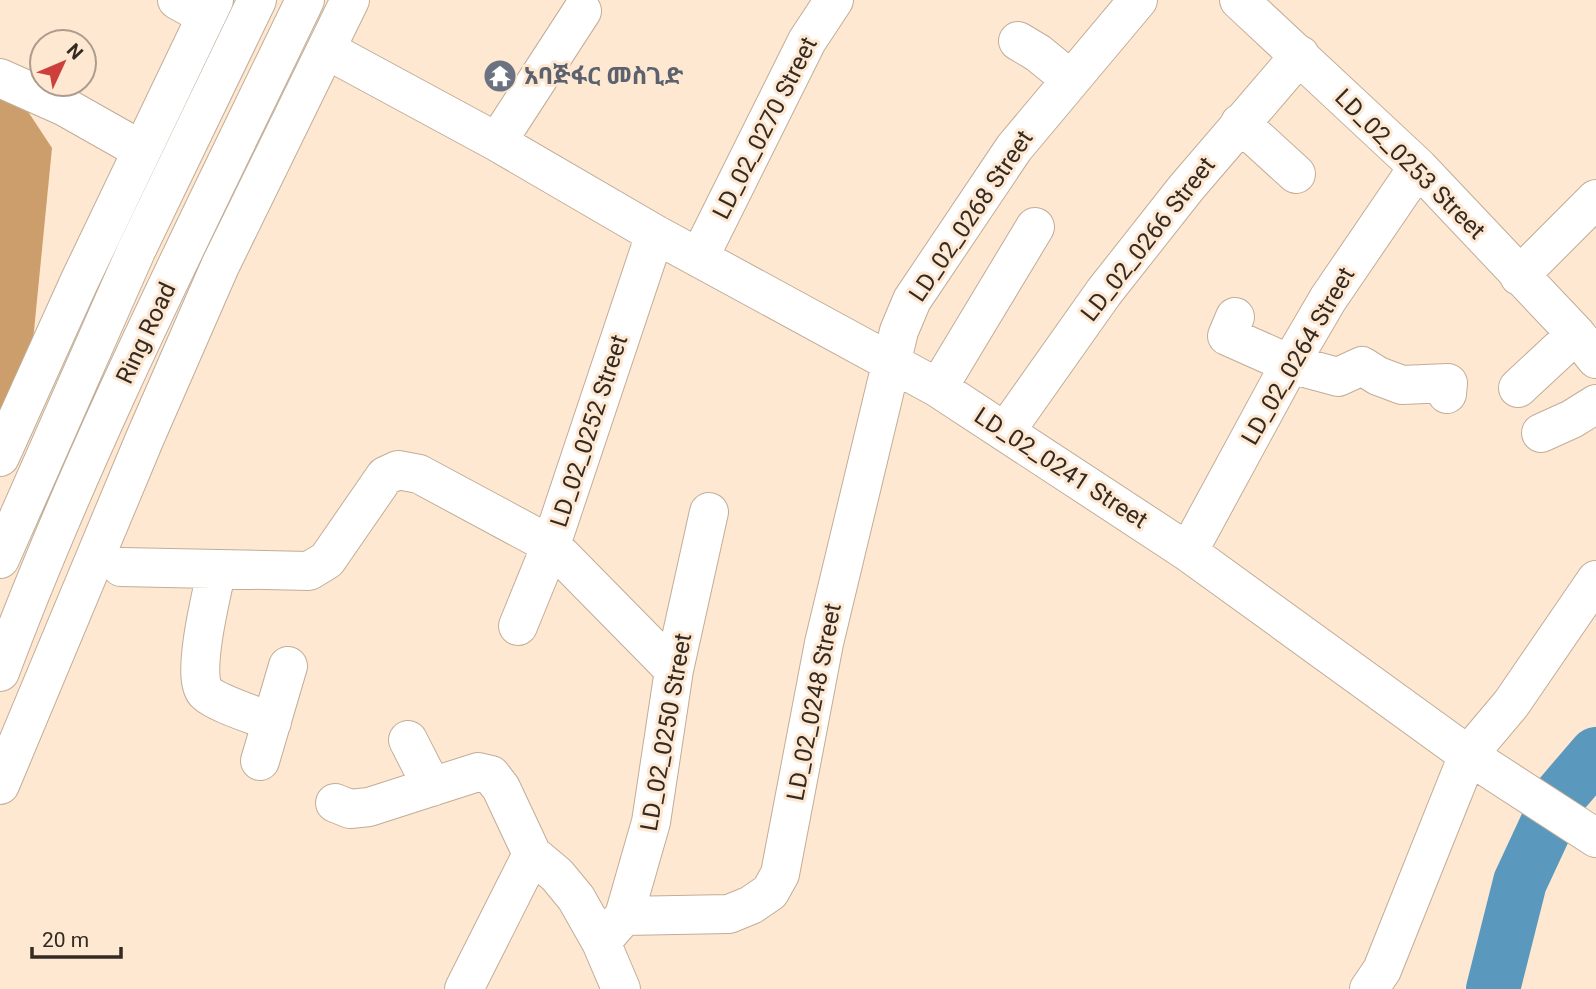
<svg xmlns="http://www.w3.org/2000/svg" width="1596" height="989" font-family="Roboto,'Noto Sans Ethiopic',sans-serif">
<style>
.forest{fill:#cc9e6c}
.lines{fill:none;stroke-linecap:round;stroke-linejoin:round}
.river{stroke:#5a98be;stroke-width:54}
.minor-casing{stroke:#c1ad98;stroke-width:40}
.major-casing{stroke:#c1ad98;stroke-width:40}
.highway-casing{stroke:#c1ad98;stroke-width:40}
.minor{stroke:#fff;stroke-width:38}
.major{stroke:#fff;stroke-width:38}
.highway{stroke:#fff;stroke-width:38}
.labels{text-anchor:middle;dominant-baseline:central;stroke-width:6;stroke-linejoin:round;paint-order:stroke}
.worship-label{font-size:24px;font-weight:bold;fill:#5b616d;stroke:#fee8d2;text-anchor:start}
.street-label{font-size:24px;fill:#332b23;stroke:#fee8d2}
</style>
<rect width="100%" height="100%" fill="#fee8d2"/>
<!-- forest -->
<path class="forest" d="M0,69L52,148L32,351L0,423Z"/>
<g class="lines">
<!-- river -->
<path class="river" d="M1493,989L1520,882L1560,796L1596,754"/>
<defs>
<path id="minor" d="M177,0L206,16
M1239,0L1418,167L1576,334L1596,359
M1018,41L1038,53L1070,79
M327,50L497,142L655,234L938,388L1188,552L1468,755L1596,838
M0,78L65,107L141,150
M1240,123L1296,174
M497,142L582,11
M699,258L807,41L834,0
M1519,276L1596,199
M1235,317L1227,336L1290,364L1338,377L1362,366L1378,376L1402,385L1448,383L1447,394
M938,388L1035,227
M1518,388L1576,334
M1005,432L1104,292L1186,188L1300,55
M1541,433L1572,419L1596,404
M1188,552L1290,364L1328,299L1418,167
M121,567L309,571L327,560L385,476L398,470L419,474L551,545L674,670
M217,569C212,592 190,679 206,693C218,704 255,715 272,722
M518,626L551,545L655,234
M408,740L432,787
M260,761L288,666
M335,803L350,809L369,807L478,772L491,775L501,788L532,854L557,875L576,898L601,942L621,989
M624,916L729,914L751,905L770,892L780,874L824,643L899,331L912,300L1014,148L1138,0
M601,942L624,916L651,822L674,670L709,512
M464,989L532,854
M1369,989L1382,970L1468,755L1511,704L1596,580"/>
<path id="major" d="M0,457L79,282L214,0
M0,785L145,438L220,266L350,0"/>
<path id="highway" d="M0,559L136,251L257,0
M0,672C86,442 199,221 305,0"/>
</defs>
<!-- minor casing -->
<use href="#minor" class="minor-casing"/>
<!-- major casing -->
<use href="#major" class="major-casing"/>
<!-- highway casing -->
<use href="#highway" class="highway-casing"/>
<!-- minor -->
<use href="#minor" class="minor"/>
<!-- major -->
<use href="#major" class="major"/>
<!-- highway -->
<use href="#highway" class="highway"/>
</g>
<!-- icons -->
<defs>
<symbol id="temple-disc" viewBox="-11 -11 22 22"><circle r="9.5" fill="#6b7280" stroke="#fee8d2"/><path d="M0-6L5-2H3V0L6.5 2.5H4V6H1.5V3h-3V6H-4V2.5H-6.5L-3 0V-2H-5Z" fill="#fff"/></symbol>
</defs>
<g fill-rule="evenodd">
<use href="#temple-disc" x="481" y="57" width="38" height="38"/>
</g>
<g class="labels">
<!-- worship labels -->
<g class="worship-label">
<text x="524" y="76">አባጅፋር መስጊድ</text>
</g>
<!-- street labels -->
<g class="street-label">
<text transform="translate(765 128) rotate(-63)">LD_02_0270 Street</text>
<text transform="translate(1410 164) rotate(45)">LD_02_0253 Street</text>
<text transform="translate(971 216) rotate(-56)">LD_02_0268 Street</text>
<text transform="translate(1148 239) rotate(-52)">LD_02_0266 Street</text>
<text transform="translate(146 333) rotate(-65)">Ring Road</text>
<text transform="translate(1298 356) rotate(-60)">LD_02_0264 Street</text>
<text transform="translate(589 431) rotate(-72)">LD_02_0252 Street</text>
<text transform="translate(1061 468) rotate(33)">LD_02_0241 Street</text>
<text transform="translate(814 702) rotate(-79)">LD_02_0248 Street</text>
<text transform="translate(666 732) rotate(-80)">LD_02_0250 Street</text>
</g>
</g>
<!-- north arrow -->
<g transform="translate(63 63) rotate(46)"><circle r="33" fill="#fee8d2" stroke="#ad9c8c" stroke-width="2"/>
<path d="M0-5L12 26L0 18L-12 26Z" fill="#cd3f3b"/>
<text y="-10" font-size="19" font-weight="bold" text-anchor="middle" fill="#332b23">N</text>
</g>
<!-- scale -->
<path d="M32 947v10h89v-10" fill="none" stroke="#332b23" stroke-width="3.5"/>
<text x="42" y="947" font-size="21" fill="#332b23" stroke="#fee8d2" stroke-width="5" paint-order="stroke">20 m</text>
</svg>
